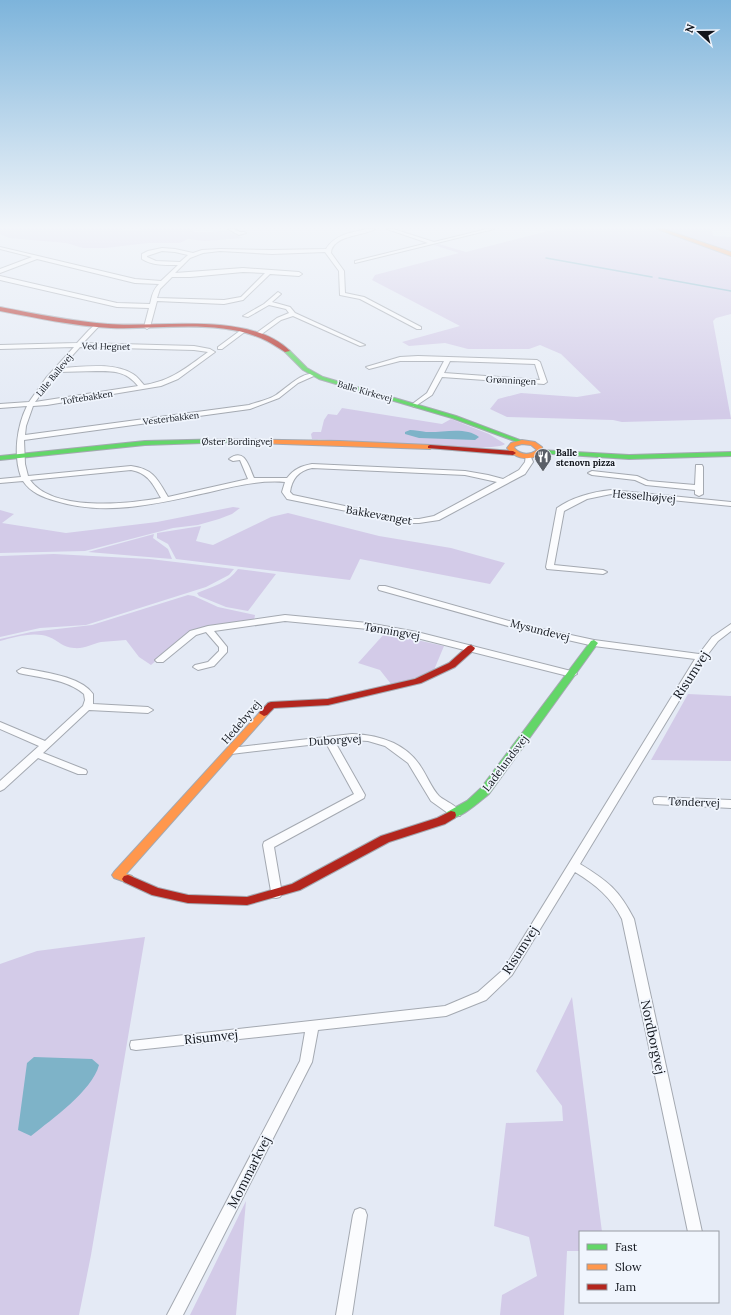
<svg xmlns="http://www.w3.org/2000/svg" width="731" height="1315" font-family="Lora,serif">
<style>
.green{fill:#d3cbe8}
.water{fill:#7eb3c8}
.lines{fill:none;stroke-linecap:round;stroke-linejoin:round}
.stream{stroke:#7eb3c8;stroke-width:1.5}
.street-casing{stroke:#a4a9b1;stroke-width:2}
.fast-casing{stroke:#a4a9b1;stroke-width:2}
.slow-casing{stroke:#a4a9b1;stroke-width:2}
.jam-casing{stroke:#a4a9b1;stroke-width:2}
.street{fill:#fbfcfe;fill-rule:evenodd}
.fast{fill:#63d668;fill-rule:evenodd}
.slow{fill:#ff974d;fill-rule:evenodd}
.jam{fill:#b3261e;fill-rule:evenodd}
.labels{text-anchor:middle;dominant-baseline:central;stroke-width:3.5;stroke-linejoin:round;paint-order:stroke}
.far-street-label{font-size:9px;fill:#11151c;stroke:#f0f5fd}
.far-poi-label{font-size:9px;font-weight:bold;fill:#11151c;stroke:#f0f5fd;text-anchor:start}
.street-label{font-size:11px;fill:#11151c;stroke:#f0f5fd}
.near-street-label{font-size:13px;fill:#11151c;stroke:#f0f5fd}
</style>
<rect width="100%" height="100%" fill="#e4eaf5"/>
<!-- green -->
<path class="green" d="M0,229H118L138,231L141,229H192L194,232H211L226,230L243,238L205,241L188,239L180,243H148L105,248H83L66,243L9,238L0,234Z
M556,229H652L731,256V314L716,318L713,321L731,419L622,422L613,420L507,417L490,409L498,399L521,393L577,397L601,393L561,354L540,345L529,349H468L445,343L409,346L402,342L460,326L372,280L375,275L459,253L434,245L439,244L466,252Z
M666,229H712L713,236L731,237V251Z
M342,408L442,424L451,419L489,434L505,444C493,454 339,440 312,439L311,434L313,432H321L324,420L328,414L337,415Z
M233,507L240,508L232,514L219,519L198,525L173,528L85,551L0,553V510L14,514L2,523L66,533L157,522Z
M288,513L379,536L451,548L505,563L490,584L360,559L350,580L176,559L168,544L157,538V533L201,526L196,541L213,545L271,517Z
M154,534L153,538L168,549L172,559L88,552Z
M54,554L150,559L234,569L229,575L206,587L86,625L40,628L0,637V556Z
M238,569L276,574L248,611L226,607L199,596L197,593C212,587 229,582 238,569Z
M188,595L194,596L218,607L255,615L254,621L190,631L151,665L139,657L126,640C118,641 109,641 101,642C92,644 84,649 74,648C62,647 59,641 49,637C34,631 15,637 0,641V639L31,632L92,625Z
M385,633L444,646L434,670L412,679L391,684L380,670L358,663Z
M688,694L731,696V761L651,760Z
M145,937L91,1255L79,1315H0V964L37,951Z
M572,997L602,1232H580V1251H567L564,1315H500L502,1295L537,1276L529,1237L494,1226L506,1123L563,1121L562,1106L536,1071Z
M246,1201L236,1315H190Z"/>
<!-- water -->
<path class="water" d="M410,430C415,430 420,431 426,432C442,433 465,426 479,437L475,440L419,438L405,434V432Z
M34,1057L92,1059L99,1065C92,1091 52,1119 31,1136L18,1130L27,1063Z"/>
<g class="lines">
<!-- stream -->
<path class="stream" d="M546,258L652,277
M659,278L731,291"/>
<defs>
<path id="street" d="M228,229H233L240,232H244L246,233L239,235Z
M368,229H375C364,236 332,235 331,253L344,271L345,293L364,297L421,327V329H417L360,299L340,295L339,271L325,252L272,254L220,251L203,253L190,258L175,273L243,268L299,272L302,274L299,276L270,274L243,300L224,304L157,301L150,327L147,329L144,327L149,308L117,307L0,280V276L117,303L150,304C152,297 152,291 159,284L135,283L37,259L0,273V269L32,257L0,249V247L135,279L161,281L178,265C165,265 153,266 142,259V254L148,251L162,248L175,249L193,253L202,250L220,249L272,250L326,249C335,234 353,232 368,229ZM162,251L175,252L188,255L180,262L156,261L147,257V256ZM243,272L265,273L241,297L224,300L157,298L160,289L172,277H190Z
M387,229H393L434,242L487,229H494L355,263V261L428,243Z
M278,292L281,294L272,302L290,307L295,313L365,345L360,346L293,316L281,320L259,336H255V334L277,318L289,313L286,309L269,305L248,317L243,316L264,304Z
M97,323L100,325L83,343L194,346L210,349L215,352L178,379L161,386L47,405L33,406L26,426L25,435L249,405C257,402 268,400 276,395C284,390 306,368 316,375L298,383L279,398L250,409L24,440L25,464L28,476L131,466C153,469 157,478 168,497L248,479L240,460L233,461L229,459C245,447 249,467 254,478H287C294,469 301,466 312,464L465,471L488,475L503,479L519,470L525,462L526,455H530L533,462L525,474L439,520L419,523H406L287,499L282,492L285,482C259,480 235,486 210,492C160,503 106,517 56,501C43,497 31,493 23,481L0,483V479L21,477C13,455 17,426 27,406L0,408V404L29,402L46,378L74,347L0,349V345L77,343L89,330ZM80,347L194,350L208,352C186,368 171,381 144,385C141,382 138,377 133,374C113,362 83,367 61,368ZM96,371C114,371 126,371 138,386L35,402L58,372ZM312,468L465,475L497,482L434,516L419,519H406L293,495L290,492C292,479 298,471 312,468ZM131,470C148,473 153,484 161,498C127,504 53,512 30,480Z
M241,330L246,331L222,349H218V347Z
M418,356L537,360L540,362L547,382L544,384L442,377L432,395L414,407L411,405L427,393L444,361H400L369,369L366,367L400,357ZM450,361L535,364L540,380L444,373Z
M696,465H702L703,467V494L699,496L695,494V490L646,485L635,480L592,475L588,473L592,471L637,476L648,481L695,485Z
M611,490L731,502V506L611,494L587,499L564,511L554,565L603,570L607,572L603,574L547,569L546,567L557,508C573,497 592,492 611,490Z
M379,586H385L520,624L594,640L699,654L712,637L731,624V631L718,641L705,658L580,864C608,881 619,890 634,919L702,1232H688L622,919C611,897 596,885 575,872L512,975L486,1000L446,1016L318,1030L312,1062L183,1315H167L300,1061L305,1032L136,1050L131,1049L130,1045L131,1041L445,1006L478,992L504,969L695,659L594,646L515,628L379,590L378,588Z
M285,615L368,623L417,632L575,672L577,674L572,677L417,638L368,629L285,621L214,631L227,647V652L214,666L198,670L193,667L195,665L208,662L219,651V647L206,632L196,635L163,662H157L155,660L190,631L208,626Z
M22,668C42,672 81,676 93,694V704L148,707L153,710L148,713L89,710L43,753L86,770L87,772L86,774H78L38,758L4,789L0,791V781L39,746L0,729V722L45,741L83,706L85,700L84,694C67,679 40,678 19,673L17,671Z
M352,734C379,735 406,743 421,767C427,776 432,789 439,796C446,802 457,805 461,813L460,816H452L431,801L408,763L385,746L368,741L352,740L335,742L365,795L364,798L274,847L282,894L280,897L276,898L272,897L263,845L264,842L354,794L326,743L231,754L227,753L226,751L227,749L231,748Z
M658,797L731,800V808L654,804L653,801L654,798Z
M360,1208L365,1210L367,1215L352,1315H336L353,1215L355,1210Z"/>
<path id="fast" d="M285,350H289L307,368L323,377L456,416L525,442L522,444L520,443L452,418L319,379L303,370L285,352Z
M230,439L232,440V442L145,445L0,460V456L145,441Z
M539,450L629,455L731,452V456L629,459L537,453V451Z
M594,640L598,643L489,794C480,801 459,821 447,818L446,815L447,812L467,801L481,788L591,641Z"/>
<path id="slow" d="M657,229H663L731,252V256Z
M230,439L340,441L430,445L433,447L430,449L228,442V440Z
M522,440L535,442L542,447L543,451C533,462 516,460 507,448L511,443ZM522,444L531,445L537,450C528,456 521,455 514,448L515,446Z
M264,710L267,711L269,713L267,715L126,874L132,876L134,879L132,882L128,883L114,878L112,875L114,872L261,711Z"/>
<path id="jam" d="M0,307C36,314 71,321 108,324C160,328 250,311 290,351L285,352C279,348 273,344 267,341C221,318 160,330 111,328C74,326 37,318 0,311Z
M430,445L513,451L516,453L513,455L428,448V446Z
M471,645L475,648L474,650L455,667L421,683L328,705L274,708L267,715L264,716L259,713L268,703L271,702L328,699L415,679L449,663L468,646Z
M451,811L455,812L456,815L455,818L445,824L389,842L300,890L247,905L188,903L152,895L124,882L122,879L124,876L128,875L158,888L188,895L247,897L292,884L381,836L437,818Z"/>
</defs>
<!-- street casing -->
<use href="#street" class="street-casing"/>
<!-- fast casing -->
<use href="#fast" class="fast-casing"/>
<!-- slow casing -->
<use href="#slow" class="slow-casing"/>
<!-- jam casing -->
<use href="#jam" class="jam-casing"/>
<!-- street -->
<use href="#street" class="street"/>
<!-- fast -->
<use href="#fast" class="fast"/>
<!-- slow -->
<use href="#slow" class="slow"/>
<!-- jam -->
<use href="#jam" class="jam"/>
</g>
<!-- sky -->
<linearGradient id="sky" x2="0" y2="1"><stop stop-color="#7db4db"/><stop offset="0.55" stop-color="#f3f6fa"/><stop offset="1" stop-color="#f3f6fa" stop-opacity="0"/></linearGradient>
<rect width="731" height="413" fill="url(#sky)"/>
<!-- icons -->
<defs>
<symbol id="restaurant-pin" viewBox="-11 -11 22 30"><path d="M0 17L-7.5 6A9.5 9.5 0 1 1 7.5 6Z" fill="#5b6068" stroke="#f0f5fd"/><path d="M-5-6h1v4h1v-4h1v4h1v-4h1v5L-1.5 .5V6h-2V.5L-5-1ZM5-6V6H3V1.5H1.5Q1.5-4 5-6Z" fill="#fff"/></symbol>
</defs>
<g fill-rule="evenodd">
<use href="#restaurant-pin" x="533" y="447" width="20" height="27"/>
</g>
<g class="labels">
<!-- far-street labels -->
<g class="far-street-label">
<text transform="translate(106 346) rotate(1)">Ved Hegnet</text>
<text transform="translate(54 375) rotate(-51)">Lille Ballevej</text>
<text transform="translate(511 380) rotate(3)">Grønningen</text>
<text transform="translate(365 391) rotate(16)">Balle Kirkevej</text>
<text transform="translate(87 397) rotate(-9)">Toftebakken</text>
<text transform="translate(171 418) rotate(-7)">Vesterbakken</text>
<text x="237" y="441">Øster Bordingvej</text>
</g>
<!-- far-poi labels -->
<g class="far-poi-label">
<text x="556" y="452">Balle<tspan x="556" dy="10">stenovn pizza</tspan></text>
</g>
<!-- street labels -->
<g class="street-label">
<text transform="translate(644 496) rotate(5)">Hesselhøjvej</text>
<text transform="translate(379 515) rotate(10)">Bakkevænget</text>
<text transform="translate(540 630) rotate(14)">Mysundevej</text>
<text transform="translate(392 631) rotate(10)">Tønningvej</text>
<text transform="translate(241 722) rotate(-49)">Hedebyvej</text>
<text transform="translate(335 740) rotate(-4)">Duborgvej</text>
<text transform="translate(505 763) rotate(-53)">Ladelundsvej</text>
<text transform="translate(694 802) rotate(2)">Tøndervej</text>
</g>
<!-- near-street labels -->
<g class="near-street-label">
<text transform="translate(691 675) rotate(-57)">Risumvej</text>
<text transform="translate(520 950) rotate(-57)">Risumvej</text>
<text transform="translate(211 1037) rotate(-6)">Risumvej</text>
<text transform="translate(653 1037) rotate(78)">Nordborgvej</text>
<text transform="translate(249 1172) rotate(-63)">Mommarkvej</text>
</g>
</g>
<!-- legend -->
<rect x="579" y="1231" width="140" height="72" fill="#f0f5fd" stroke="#979ba3"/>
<rect x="587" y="1244" width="20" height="6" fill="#63d668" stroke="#979ba3"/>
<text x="615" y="1251" font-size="12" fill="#11151c">Fast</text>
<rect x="587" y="1264" width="20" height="6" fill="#ff974d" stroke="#979ba3"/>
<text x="615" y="1271" font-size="12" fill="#11151c">Slow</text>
<rect x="587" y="1284" width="20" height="6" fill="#b3261e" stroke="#979ba3"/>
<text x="615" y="1291" font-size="12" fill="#11151c">Jam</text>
<!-- north arrow -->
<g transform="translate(699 32) rotate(291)" stroke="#f0f5fd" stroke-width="3" paint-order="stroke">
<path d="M0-3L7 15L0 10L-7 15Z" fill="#11151c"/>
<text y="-6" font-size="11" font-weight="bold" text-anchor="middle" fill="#11151c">N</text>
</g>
</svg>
